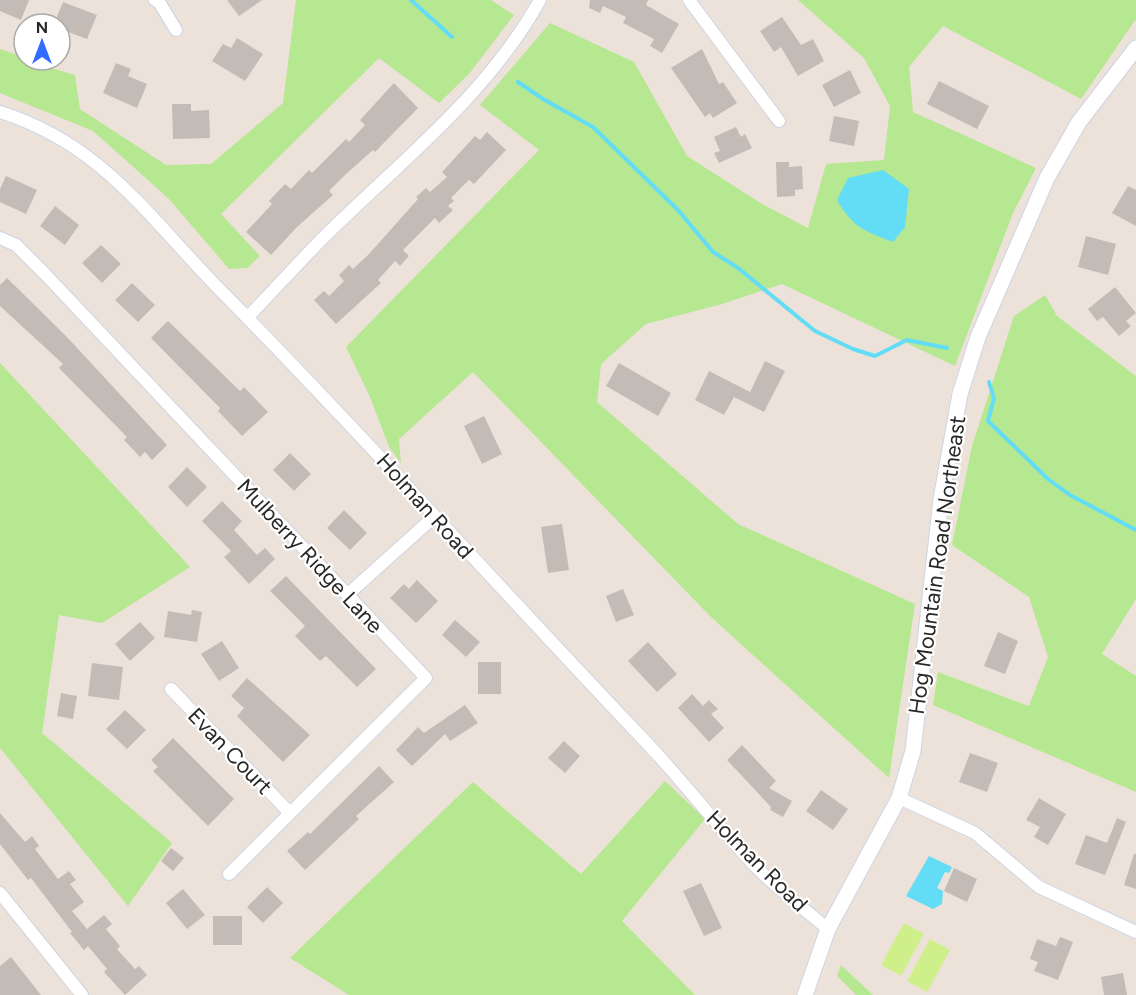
<svg xmlns="http://www.w3.org/2000/svg" width="1136" height="995" font-family="Figtree,sans-serif">
<style>
.green{fill:#b6e791}
.pitch{fill:#cfef8b}
.water{fill:#63ddf6}
.lines{fill:none;stroke-linecap:round;stroke-linejoin:round}
.stream{stroke:#63ddf6;stroke-width:4}
.building{fill:#c3bcb6}
.minor-casing{stroke:#ced4e3;stroke-width:14}
.tertiary-casing{stroke:#ced4e3;stroke-width:17}
.minor{stroke:#fff;stroke-width:12}
.tertiary{stroke:#fff;stroke-width:15}
.labels{text-anchor:middle;dominant-baseline:central;stroke-width:4.5;stroke-linejoin:round;paint-order:stroke}
.street-label{font-size:22px;fill:#282828;stroke:#fff}
</style>
<rect width="100%" height="100%" fill="#ece2d9"/>
<!-- green -->
<path class="green" d="M296,0H491L514,15L469,74L439,103L379,58L221,214L260,256L247,268L229,269L169,199L93,131L0,93V49L24,57V60L75,75L80,109L166,165L211,164L283,103Z
M798,0H1136V19L1081,99L943,26L909,67L913,112L1036,168L1013,213L955,366L782,284L722,304L646,324L601,364L597,402L738,524L915,604L889,778L711,617L473,372L399,439L401,463L389,447L370,397L346,347L539,150L480,105L550,23L634,62L687,156L762,204L808,228L826,164L884,160L890,106L864,58Z
M1045,295L1057,316L1136,376V599L1102,654L1136,676V792L933,705L938,672L1029,706L1048,657L1029,597L952,545L972,446L1014,316Z
M0,363L190,567L102,623L59,615L42,733L172,843L128,906L0,748Z
M665,781L705,819L622,921L695,995H349L290,958L473,782L581,874Z
M841,965L873,995H856L837,976Z"/>
<!-- pitch -->
<path class="pitch" d="M904,923L924,934L901,976L881,965Z
M930,939L950,950L927,992L907,981Z"/>
<!-- water -->
<path class="water" d="M883,170L909,189L905,227L893,242C865,231 853,228 837,200L848,178Z
M929,856L952,867L949,873L945,872L937,888L943,891L942,904L933,909L906,896Z"/>
<g class="lines">
<!-- stream -->
<path class="stream" d="M411,0L452,37
M518,82L543,99L593,127L678,210L713,252L738,268L815,331L853,349L875,356L907,340L947,348
M989,382L994,398L988,421L1048,479L1070,495L1136,530"/>
</g>
<!-- building -->
<path class="building" d="M0,0H29L21,20L0,11Z
M227,0H262L239,16Z
M590,0H648L646,5L679,24L662,53L650,46L654,39L623,23L626,17L603,6L600,13L589,8Z
M63,2L97,15L87,39L60,29V24H54Z
M782,17L801,45L813,39L824,61L798,76L781,47L774,52L760,31Z
M237,38L263,54L245,81L212,61L223,44L231,48Z
M702,49L719,84L723,82L737,103L713,118L710,113L705,117L671,68Z
M116,63L131,69L128,76L147,84L137,108L103,93Z
M850,70L861,93L834,107L822,85Z
M939,81L989,106L977,129L927,104Z
M394,83L418,108L375,152L373,150L345,175L329,191L333,195L297,227L271,255L246,232L272,204L269,201L285,184L291,189L309,170L312,173L346,139L349,142L365,125L360,120Z
M172,104H191V111L209,110L210,138L173,139Z
M834,116L859,121L854,146L829,141Z
M736,127L741,137L745,134L752,148L719,163L714,153L720,151L714,137Z
M487,132L506,150L474,184L469,180L451,198L454,201L448,206L453,210L439,223L435,218L403,250L409,256L400,266L395,261L378,280L381,283L336,324L314,300L324,291L329,296L344,281L339,275L349,265L353,269L369,254L418,199L416,197L426,188L430,192L447,177L442,172L475,136L480,140Z
M776,162H789V167L802,166L803,189L795,190V196L777,197Z
M6,176L37,190L26,214L0,202V189Z
M1128,186L1136,190V226L1112,213Z
M55,206L79,225L65,245L40,226Z
M1086,236L1116,244L1108,275L1078,267Z
M101,245L121,264L102,283L82,263Z
M7,278L66,336L167,445L152,460L145,452L140,457L124,440L127,437L59,368L63,364L0,306V285Z
M132,283L155,305L138,322L115,300Z
M1115,287L1136,313L1126,321L1131,326L1119,336L1103,317L1097,321L1088,309Z
M168,321L240,391L244,387L268,412L242,436L218,411L220,408L151,338Z
M765,361L785,371L764,412L734,397L724,415L695,400L709,371L750,392Z
M619,363L671,393L658,416L606,386Z
M484,416L502,454L482,464L464,426Z
M290,453L311,474L294,491L273,470Z
M187,467L207,487L187,507L168,487Z
M222,501L242,521L234,530L257,555L265,548L275,559L249,584L224,557L231,551L202,521Z
M344,510L367,533L350,550L327,528Z
M562,524L569,570L548,573L541,527Z
M286,576L376,669L357,687L326,656L320,661L295,636L305,626L270,591Z
M417,580L438,601L416,623L390,598L404,584L409,589Z
M623,589L634,615L616,622L606,596Z
M192,610L202,612L197,642L164,637L168,611L191,615Z
M455,620L480,642L466,657L442,635Z
M140,622L155,638L130,661L115,644Z
M998,632L1018,641L1005,674L984,666Z
M222,641L239,668L219,681L201,654Z
M648,642L677,674L657,692L628,661Z
M478,662H501V694H478Z
M92,663L123,667L119,700L88,696Z
M247,678L310,735L283,762L237,716L244,708L231,696Z
M61,693L77,696L73,719L57,716Z
M692,694L703,706L709,700L718,709L711,714L724,728L709,742L678,708Z
M465,705L478,723L450,741L445,734L412,766L396,750L418,727L424,733Z
M125,710L146,730L127,749L106,729Z
M173,738L234,799L208,826L153,771L158,767L151,760Z
M564,741L580,756L565,773L548,758Z
M742,745L776,781L769,788L792,801L783,817L770,810L771,807L727,760Z
M970,753L998,763L987,792L959,782Z
M379,766L394,782L356,816L359,819L305,870L287,851L308,832L310,834Z
M821,790L848,809L833,830L806,811Z
M1039,798L1066,814L1048,845L1034,837L1040,827L1026,820Z
M0,813L25,842L32,836L39,846L35,849L58,879L69,871L76,880L70,884L84,902L72,911L87,929L104,915L112,924L106,929L120,946L117,949L135,969L139,966L147,975L125,995L104,972L107,969L88,946L84,950L70,933L72,932L31,878L28,880L0,844Z
M1117,818L1126,822L1105,875L1075,864L1086,835L1107,843Z
M171,848L184,858L173,871L161,861Z
M1134,854H1136V889L1124,885Z
M954,868L977,879L967,902L944,891Z
M701,883L722,928L704,936L683,891Z
M267,887L283,903L263,923L247,907Z
M183,889L205,915L187,929L166,903Z
M213,916H242V945H213Z
M1060,937L1073,942L1058,980L1034,971L1038,962L1030,959L1037,939L1056,946Z
M11,957L41,995H0V966Z
M1123,973L1127,995H1104L1101,977Z"/>
<g class="lines">
<defs>
<path id="minor" d="M155,0L159,2L176,30
M689,0L779,121
M0,112C105,145 151,221 225,295C368,440 503,592 644,740C683,781 718,827 757,868C779,890 804,909 828,929
M0,238L16,245L46,275L426,678L229,874
M247,318C274,290 299,262 326,235C402,160 487,95 540,0
M347,595L435,516
M171,689L290,813
M899,798L975,833L1039,887L1136,932
M0,893L82,995"/>
<path id="tertiary" d="M805,995L828,929L899,798L913,751L941,499L960,394L978,337L1047,178L1079,122L1136,48"/>
</defs>
<!-- minor casing -->
<use href="#minor" class="minor-casing"/>
<!-- tertiary casing -->
<use href="#tertiary" class="tertiary-casing"/>
<!-- minor -->
<use href="#minor" class="minor"/>
<!-- tertiary -->
<use href="#tertiary" class="tertiary"/>
</g>
<g class="labels">
<!-- street labels -->
<g class="street-label">
<text transform="translate(425 506) rotate(48)">Holman Road</text>
<text transform="translate(310 556) rotate(47)">Mulberry Ridge Lane</text>
<text transform="translate(937 565) rotate(-82)">Hog Mountain Road Northeast</text>
<text transform="translate(230 751) rotate(46)">Evan Court</text>
<text transform="translate(757 861) rotate(45)">Holman Road</text>
</g>
</g>
<!-- north arrow -->
<g transform="translate(42 42)"><circle r="28" fill="#ffffff" stroke="#a9a9a9" stroke-width="1.5"/>
<path d="M0-4.5L10 22L0 15L-10 22Z" fill="#326cff"/>
<text y="-9" font-size="16" font-weight="bold" text-anchor="middle" fill="#282828">N</text>
</g>
</svg>
